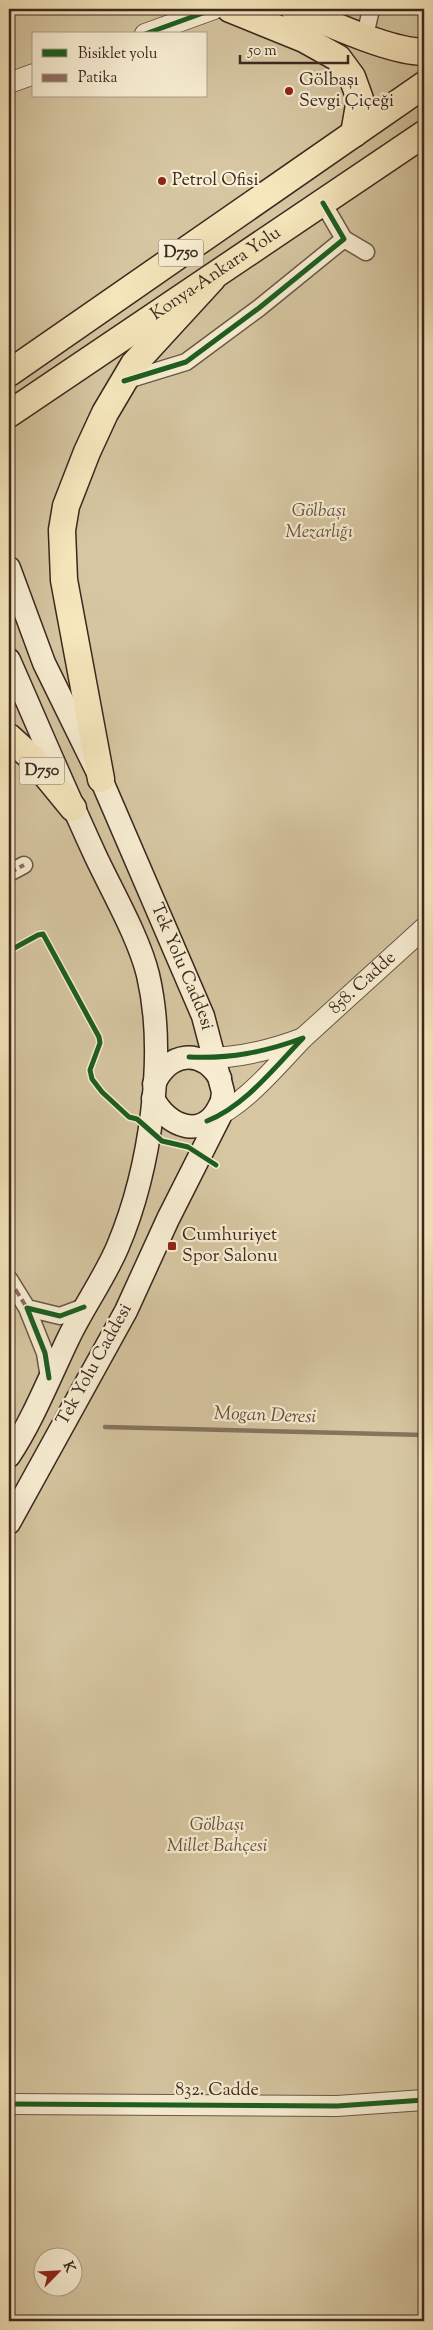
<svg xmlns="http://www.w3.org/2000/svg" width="433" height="2330" font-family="'Sorts Mill Goudy',serif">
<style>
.green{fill:#d6c7a2;stroke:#887861;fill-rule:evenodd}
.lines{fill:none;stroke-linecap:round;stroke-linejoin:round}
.stream{stroke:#85745e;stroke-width:4.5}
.minor-casing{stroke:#6a5847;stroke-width:19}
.tertiary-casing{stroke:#6a5847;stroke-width:22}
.secondary-casing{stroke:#3b2820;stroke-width:25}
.trunk-casing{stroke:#3b2820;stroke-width:29}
.minor{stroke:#f9efd4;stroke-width:16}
.tertiary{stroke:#f9efd4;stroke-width:20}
.secondary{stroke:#f9efd4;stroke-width:22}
.trunk{stroke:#f6e7bd;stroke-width:26}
.quiet{stroke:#8d6e63;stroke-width:4;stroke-dasharray:8 4;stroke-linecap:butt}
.cycleway-casing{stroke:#f9efd4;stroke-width:8}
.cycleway{stroke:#1b5e20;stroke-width:5}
.poi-dot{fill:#8f2418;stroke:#f9efd4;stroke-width:2}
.labels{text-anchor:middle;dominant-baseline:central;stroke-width:4.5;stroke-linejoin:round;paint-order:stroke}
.shield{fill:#f9efd4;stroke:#746456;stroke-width:1}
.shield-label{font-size:16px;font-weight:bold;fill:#3b2820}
.poi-label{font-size:18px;fill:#3b2820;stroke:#f9efd4;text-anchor:start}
.street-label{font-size:18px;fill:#3b2820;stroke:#f9efd4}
.park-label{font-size:18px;font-style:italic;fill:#625040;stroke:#f9efd4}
.water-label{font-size:19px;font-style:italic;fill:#604e3f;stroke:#f9efd4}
</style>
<rect width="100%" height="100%" fill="#f6e7bd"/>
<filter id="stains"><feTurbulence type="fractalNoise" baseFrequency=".004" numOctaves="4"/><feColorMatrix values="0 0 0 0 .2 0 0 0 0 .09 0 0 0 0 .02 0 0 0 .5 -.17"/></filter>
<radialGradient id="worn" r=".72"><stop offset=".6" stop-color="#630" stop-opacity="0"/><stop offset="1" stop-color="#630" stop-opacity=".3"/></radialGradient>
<!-- green -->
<path class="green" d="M9,9H424V2321H9ZM34,34H206V96H34ZM42,2258H72V2288H42Z"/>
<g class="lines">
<!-- stream -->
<path class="stream" d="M105,1427L424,1435"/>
<defs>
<path id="minor" d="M365,36L371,9
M344,239L366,252
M124,381L186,362L259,308L344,239L323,203
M9,873L24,865
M9,1279L27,1308
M49,1378L45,1353L27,1308L60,1316L84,1307"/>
<g id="tertiary">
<path d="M145,34L214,9"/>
<path d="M9,83L34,74"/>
<path id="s1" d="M303,1038L424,928"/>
<path d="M198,1058C235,1059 269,1051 303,1038C277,1065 244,1106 209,1120"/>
<path d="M9,2104L337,2106L424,2100"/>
</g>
<g id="secondary">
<path id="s2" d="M9,568L44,663L101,779L203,1016L223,1092L220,1116L168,1219L126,1311L9,1523"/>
<path d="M9,660C38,726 66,792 96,857C113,893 139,938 148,975C167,1056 150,1170 118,1246C105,1277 84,1306 69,1337C50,1376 33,1420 9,1456"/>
<path d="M154,1084C169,1052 201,1048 220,1078"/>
<path d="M153,1098C167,1127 204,1141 220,1105"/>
</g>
<g id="trunk">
<path d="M230,9L304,39L338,58L352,77L360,99L354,134"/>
<path d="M294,9C330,23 387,51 424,52"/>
<path d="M9,373L424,85"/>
<path id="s3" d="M9,414L424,134"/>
<path d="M9,737L32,758L73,808"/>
<path d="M101,779L64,580L62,530L66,506L87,452L105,413L134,364L212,279"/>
</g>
</defs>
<!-- minor casing -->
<use href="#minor" class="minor-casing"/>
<!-- tertiary casing -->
<use href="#tertiary" class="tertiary-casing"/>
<!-- secondary casing -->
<use href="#secondary" class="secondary-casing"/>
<!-- trunk casing -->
<use href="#trunk" class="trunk-casing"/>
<!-- minor -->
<use href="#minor" class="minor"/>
<!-- tertiary -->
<use href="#tertiary" class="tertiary"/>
<!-- secondary -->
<use href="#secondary" class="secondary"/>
<!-- trunk -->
<use href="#trunk" class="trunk"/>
<!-- quiet -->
<path class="quiet" d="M9,873L24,865
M9,1279L27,1308"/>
<defs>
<path id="cycleway" d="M145,34L214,9
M124,381L186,362L259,308L344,239L323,203
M9,951L38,935L43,934L99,1037L100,1043L90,1070L92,1079L102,1092L129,1117L137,1119L162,1141L188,1147L216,1165
M189,1057C230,1059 265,1052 303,1038C275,1067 245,1106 207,1121
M49,1378L45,1353L27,1308L60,1316L84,1307
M9,2104L337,2106L424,2100"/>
</defs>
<!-- cycleway casing -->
<use href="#cycleway" class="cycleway-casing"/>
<!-- cycleway -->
<use href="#cycleway" class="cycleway"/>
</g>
<!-- markers -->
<g class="poi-dot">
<circle cx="289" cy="91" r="5"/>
<circle cx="162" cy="181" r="5"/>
<rect x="167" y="1241" width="10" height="10" rx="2.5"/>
</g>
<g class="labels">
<!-- shield labels -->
<g class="shield">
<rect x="158.5" y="239.5" width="45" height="27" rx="4"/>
<rect x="19.5" y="757.5" width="45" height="27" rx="4"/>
</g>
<g class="shield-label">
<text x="181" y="253">D750</text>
<text x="42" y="771">D750</text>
</g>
<!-- poi labels -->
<g class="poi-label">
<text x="299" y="81">Gölbaşı<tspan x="299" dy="21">Sevgi Çiçeği</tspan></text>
<text x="172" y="181">Petrol Ofisi</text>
<text x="182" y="1236">Cumhuriyet<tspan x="182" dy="21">Spor Salonu</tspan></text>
</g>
<!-- street labels -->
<g class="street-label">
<text stroke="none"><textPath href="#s3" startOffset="250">Konya-Ankara Yolu</textPath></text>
<text stroke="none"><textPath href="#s2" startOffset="435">Tek Yolu Caddesi</textPath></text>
<text stroke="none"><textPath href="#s1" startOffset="81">858. Cadde</textPath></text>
<text transform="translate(95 1365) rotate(-61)">Tek Yolu Caddesi</text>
<text x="217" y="2091">832. Cadde</text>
</g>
<!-- park labels -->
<g class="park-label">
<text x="319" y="512">Gölbaşı<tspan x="319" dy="21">Mezarlığı</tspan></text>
<text x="217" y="1826">Gölbaşı<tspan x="217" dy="21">Millet Bahçesi</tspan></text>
</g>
<!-- water labels -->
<g class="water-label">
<text transform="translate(265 1416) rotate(2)">Mogan Deresi</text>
</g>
</g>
<!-- margin -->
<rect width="433" height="2330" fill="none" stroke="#f6e7bd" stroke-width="30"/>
<rect x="10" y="10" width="413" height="2310" fill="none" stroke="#3b2820" stroke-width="2.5"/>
<rect x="15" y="15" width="403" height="2300" fill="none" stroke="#3b2820"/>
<!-- legend -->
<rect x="32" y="32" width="175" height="65" fill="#f9efd4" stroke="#ad9f8c"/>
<rect x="42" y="49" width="25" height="8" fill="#1b5e20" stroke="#ad9f8c"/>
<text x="78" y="58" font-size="15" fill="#3b2820">Bisiklet yolu</text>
<rect x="42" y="74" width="25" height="8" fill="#8d6e63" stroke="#ad9f8c"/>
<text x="78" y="82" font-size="15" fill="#3b2820">Patika</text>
<!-- north arrow -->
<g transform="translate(58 2272) rotate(66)"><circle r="24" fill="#f9efd4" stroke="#ad9f8c"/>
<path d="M0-4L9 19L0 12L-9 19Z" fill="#8f2418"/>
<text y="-8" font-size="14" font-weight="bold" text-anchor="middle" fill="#3b2820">K</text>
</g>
<!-- scale -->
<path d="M240 55v8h108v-8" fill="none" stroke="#3b2820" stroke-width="2.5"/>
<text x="248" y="55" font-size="15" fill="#3b2820" stroke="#f9efd4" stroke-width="4" paint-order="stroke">50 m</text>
<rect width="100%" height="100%" filter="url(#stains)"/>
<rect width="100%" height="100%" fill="url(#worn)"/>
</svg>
